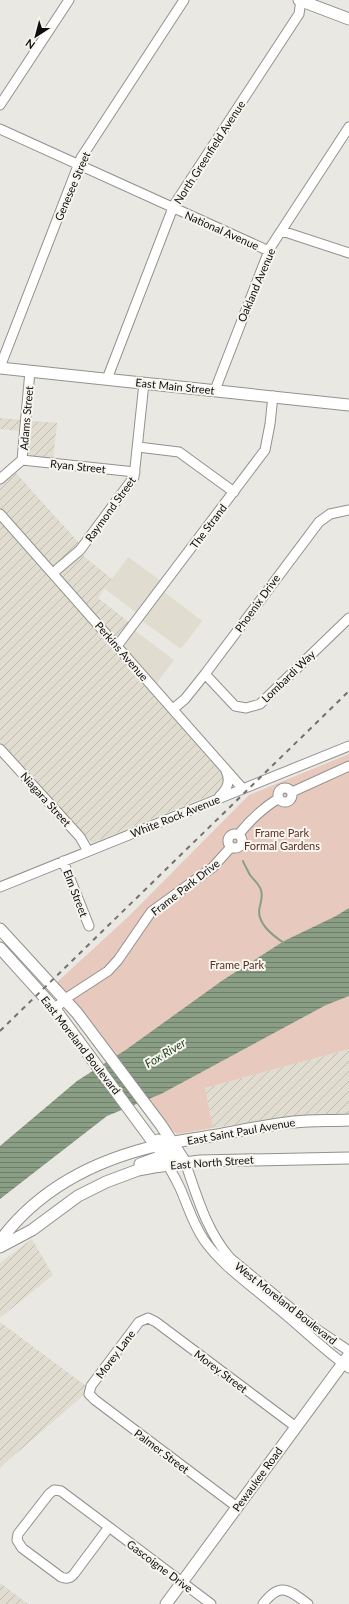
<svg xmlns="http://www.w3.org/2000/svg" width="349" height="1604" font-family="Lato,sans-serif">
<style>
.built{fill:#e1dcd0}
.industrial{fill:url(#industrial-furrows)}
.green{fill:#e8c9be}
.water{fill:url(#water-rules)}
.lines{fill:none;stroke-linecap:round;stroke-linejoin:round}
.stream{stroke:#8a9d85;stroke-width:2}
.minor-casing{stroke:#93918d;stroke-width:11}
.major-casing{stroke:#93918d;stroke-width:13}
.minor{stroke:#fff;stroke-width:9}
.major{stroke:#fff;stroke-width:11}
.rail{stroke:#73716e;stroke-width:2;stroke-dasharray:5 5;stroke-linecap:butt}
.labels{text-anchor:middle;dominant-baseline:central;stroke-width:4;stroke-linejoin:round;paint-order:stroke}
.street-label{font-size:11px;fill:#0f0e0c;stroke:#f7f5f0}
.park-label{font-size:11px;fill:#5d301f;stroke:#f7f5f0}
.water-label{font-size:12px;font-style:italic;fill:#25441e;stroke:#f7f5f0}
</style>
<defs>
<pattern id="industrial-furrows" width="10" height="10" patternUnits="userSpaceOnUse"><rect width="10" height="10" fill="#e1dcd0"/><path d="M-1 1l2-2M0 10L10 0M9 11l2-2" fill="none" stroke="#c0bcb1"/></pattern>
<pattern id="water-rules" width="6" height="5" patternUnits="userSpaceOnUse"><rect width="6" height="5" fill="#8a9d85"/><path d="M0 2.5h6" fill="none" stroke="#6f7e6b"/></pattern>
</defs>
<rect width="100%" height="100%" fill="#eae8e3"/>
<!-- built -->
<path class="built" d="M128,557L161,581L137,613L105,589Z
M164,592L202,621L181,649L142,621Z
M134,630L174,660L156,684L124,647L126,642Z"/>
<!-- industrial -->
<path class="industrial" d="M0,418L57,423L53,460L27,457L28,432L0,429Z
M15,472L80,544L76,550L112,579L98,598L130,623L112,649L224,776L225,779L223,786L216,793L92,843L0,744V485Z
M349,1049V1115L271,1119L213,1128L205,1088Z
M32,1239L53,1275L0,1318V1263Z
M0,1322L86,1386L84,1395L4,1464L0,1469Z
M0,1583L28,1604H0Z"/>
<!-- green -->
<path class="green" d="M349,754V1049L205,1088L213,1128L177,1134L170,1129L55,984L129,916L249,795Z"/>
<!-- water -->
<path class="water" d="M349,908V996L326,1005L161,1094L107,1116L0,1199V1146L77,1081L127,1049L223,980L284,941L336,916Z"/>
<g class="lines">
<!-- stream -->
<path class="stream" d="M243,861C245,866 248,871 250,875C254,880 259,884 261,890C263,896 261,900 260,906C255,922 272,935 284,943"/>
<defs>
<path id="minor" d="M0,105L69,0
M0,129L269,251
M282,231L349,253
M0,367L81,158L184,0
M107,379L174,205L299,14L301,0
M215,390L270,248L349,127
M138,447L179,452L234,492
M22,460L135,472
M0,479L22,460L30,371
M0,514L243,789
M53,573L80,550L134,477L144,383
M117,646L265,450L270,424L273,396
M205,674L235,706L246,708L260,704L349,618
M173,709L185,699L205,674L319,522L330,514L349,510
M0,749L80,837L88,851
M278 795a7 7 0 1 1 14 0a7 7 0 1 1-14 0Z
M292,792L349,766
M219,797C227,789 231,782 226,771
M228 841a7 7 0 1 1 14 0a7 7 0 1 1-14 0Z
M239,834C250,820 263,808 279,798
M63,861L89,926
M0,887L349,746
M55,1009L65,999L108,971L118,960L151,912L213,867L231,847
M156,1146C165,1160 173,1173 180,1188C188,1206 193,1224 204,1240C223,1267 251,1285 275,1306C300,1326 323,1349 349,1368
M185,1162C197,1196 206,1230 230,1258L315,1328L349,1351
M54,1490L61,1491L109,1527L74,1574C70,1579 66,1579 61,1577L22,1548L17,1540L18,1534L49,1494Z
M237,1507L95,1400L89,1394L91,1386L139,1322L148,1318L156,1322L296,1427
M109,1527L211,1604
M263,1604C280,1581 289,1590 308,1604"/>
<path id="major" d="M299,0L349,19
M0,368L349,405
M0,929L77,1013L161,1125L185,1162
M0,948L55,1009L156,1146
M158,1140L168,1152L184,1162
M140,1164L162,1156L172,1147
M0,1241C39,1188 98,1159 160,1145C177,1141 194,1139 211,1136C239,1131 266,1125 294,1122C312,1120 331,1121 349,1120
M0,1247L32,1230L78,1196L106,1182L138,1170L154,1167L200,1161L349,1158
M166,1604L349,1355"/>
</defs>
<!-- minor casing -->
<use href="#minor" class="minor-casing"/>
<!-- major casing -->
<use href="#major" class="major-casing"/>
<!-- minor -->
<use href="#minor" class="minor"/>
<!-- major -->
<use href="#major" class="major"/>
<!-- rail -->
<path class="rail" d="M0,1031L349,691"/>
</g>
<g class="labels">
<!-- street labels -->
<g class="street-label">
<text transform="translate(209 152) rotate(-57)">North Greenfield Avenue</text>
<text transform="translate(72 186) rotate(-67)">Genesee Street</text>
<text transform="translate(222 230) rotate(24)">National Avenue</text>
<text transform="translate(256 285) rotate(-67)">Oakland Avenue</text>
<text transform="translate(175 386) rotate(6)">East Main Street</text>
<text transform="translate(26 418) rotate(-85)">Adams Street</text>
<text transform="translate(78 466) rotate(6)">Ryan Street</text>
<text transform="translate(110 509) rotate(-54)">Raymond Street</text>
<text transform="translate(208 526) rotate(-53)">The Strand</text>
<text transform="translate(257 603) rotate(-54)">Phoenix Drive</text>
<text transform="translate(122 651) rotate(49)">Perkins Avenue</text>
<text transform="translate(288 676) rotate(-44)">Lombardi Way</text>
<text transform="translate(46 799) rotate(48)">Niagara Street</text>
<text transform="translate(175 816) rotate(-22)">White Rock Avenue</text>
<text transform="translate(185 887) rotate(-38)">Frame Park Drive</text>
<text transform="translate(76 893) rotate(69)">Elm Street</text>
<text transform="translate(81 1045) rotate(52)">East Moreland Boulevard</text>
<text transform="translate(241 1131) rotate(-10)">East Saint Paul Avenue</text>
<text transform="translate(212 1162) rotate(-4)">East North Street</text>
<text transform="translate(286 1303) rotate(38)">West Moreland Boulevard</text>
<text transform="translate(115 1354) rotate(-53)">Morey Lane</text>
<text transform="translate(221 1371) rotate(37)">Morey Street</text>
<text transform="translate(162 1451) rotate(37)">Palmer Street</text>
<text transform="translate(257 1479) rotate(-54)">Pewaukee Road</text>
<text transform="translate(160 1566) rotate(37)">Gascoigne Drive</text>
</g>
<!-- park labels -->
<g class="park-label">
<text x="282" y="832">Frame Park<tspan x="282" dy="13">Formal Gardens</tspan></text>
<text x="237" y="964">Frame Park</text>
</g>
<!-- water labels -->
<g class="water-label">
<text transform="translate(165 1053) rotate(-31)">Fox River</text>
</g>
</g>
<!-- north arrow -->
<g transform="translate(36 36) rotate(216)" stroke="#f7f5f0" stroke-width="3" paint-order="stroke">
<path d="M0-3L7 15L0 10L-7 15Z" fill="#0f0e0c"/>
<text y="-6" font-size="11" font-weight="bold" text-anchor="middle" fill="#0f0e0c">N</text>
</g>
</svg>
